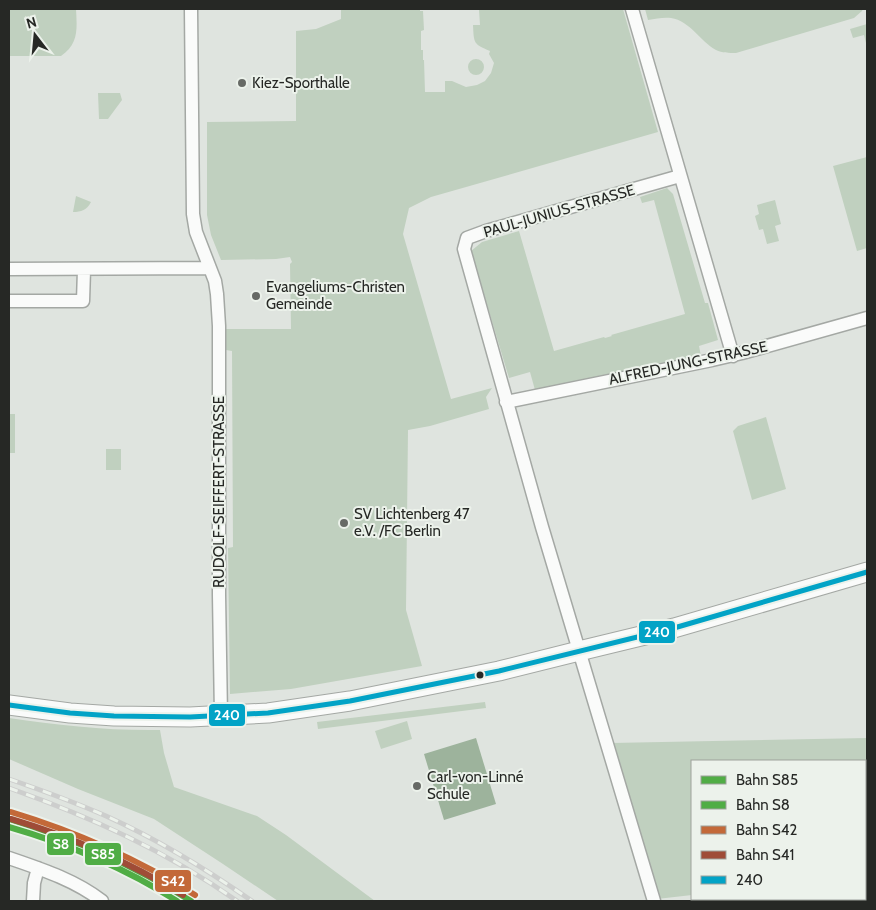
<svg xmlns="http://www.w3.org/2000/svg" width="876" height="910" font-family="Cabin,sans-serif">
<style>
.green{fill:#c0d0bf}
.water{fill:#9db39c}
.lines{fill:none;stroke-linecap:round;stroke-linejoin:round}
.street-casing{stroke:#a4a8a4;stroke-width:15}
.secondary-casing{stroke:#a4a8a4;stroke-width:21}
.street{stroke:#fafbfa;stroke-width:12}
.secondary{stroke:#fafbfa;stroke-width:19}
.rail-casing{stroke:#cdcecd;stroke-width:5}
.rail{stroke:#ecf2eb;stroke-width:3;stroke-dasharray:9;stroke-linecap:butt}
.bus-1-casing{stroke:#ecf2eb;stroke-width:9}
.bus-1{stroke:#02a3c6;stroke-width:5}
.rail-1-casing{stroke:#ecf2eb;stroke-width:10}
.rail-2-casing{stroke:#ecf2eb;stroke-width:10}
.rail-3-casing{stroke:#ecf2eb;stroke-width:10}
.rail-4-casing{stroke:#ecf2eb;stroke-width:10}
.rail-1{stroke:#50ad45;stroke-width:6}
.rail-2{stroke:#50ad45;stroke-width:6}
.rail-3{stroke:#c36939;stroke-width:6}
.rail-4{stroke:#9f4c37;stroke-width:6}
.poi-dot{fill:#676a66;stroke:#ecf2eb;stroke-width:2}
.bus-dot{fill:#262825;stroke:#ecf2eb;stroke-width:2}
.labels{text-anchor:middle;dominant-baseline:central;stroke-width:4;stroke-linejoin:round;paint-order:stroke}
.poi-label{font-size:15px;fill:#262825;stroke:#ecf2eb;text-anchor:start}
.street-label{font-size:15px;fill:#262825;stroke:#ecf2eb}
.line-badge{stroke:#ecf2eb;stroke-width:2}
.badge-label{font-size:14px;text-anchor:middle;font-weight:bold;fill:#fff}
</style>
<rect width="100%" height="100%" fill="#dfe4df"/>
<!-- green -->
<path class="green" d="M9,9H76C77,28 79,44 61,56H9Z
M341,9H420V11H423L424,30L421,31V50H423V60H424L425,92H445V81H452L466,87L477,85L485,81L491,73L494,63L489,54L490,51C473,44 474,43 473,25H480L479,9H623L658,132L431,197L409,208L403,234L451,399L492,388L486,397L489,409L430,426L408,430L406,610L422,666L291,689L230,694L228,548L233,547L232,351L226,350L225,329H291L290,264L292,262L290,257L276,259L221,260L211,235L207,215V122L296,121V31L316,29L341,19Z
M645,9H863L862,11L854,18L736,53C729,53 722,53 716,50C700,41 690,21 671,18C663,17 656,19 648,20Z
M867,24V47L864,35L853,38L850,29Z
M468 67a8 8 0 1 1 16 0a8 8 0 1 1-16 0Z
M98,93H120L122,100L108,119H99Z
M867,157V248L857,251L833,166Z
M667,188L673,194L705,303H708L718,340L699,346L701,356L535,390L530,372L509,378L471,251L482,242L519,231L554,351L604,337L605,338L612,336L611,335L685,314L654,200L642,203L640,197Z
M76,196L91,202C87,210 81,212 73,212Z
M775,200L781,224L775,226L779,241L767,244L763,229L759,230L755,216L759,214L757,205Z
M9,414H15V453H9Z
M766,417L786,489L752,500L733,431L738,426Z
M106,449H121V470H106Z
M485,702L486,708L318,729L317,722Z
M9,718C59,725 109,731 160,730L164,753L174,787L257,816L286,835L375,901H278L223,864L154,819L78,789L9,759Z
M407,721L412,739L381,749L375,731Z
M867,738V883L865,884V761H692V895L657,899L611,743Z"/>
<!-- water -->
<path class="water" d="M476,738L496,804L444,820L424,754Z"/>
<g class="lines">
<defs>
<path id="street" d="M191,9L193,214L196,232L215,281L217,294L219,326V595L221,716
M632,9L733,356
M9,269L210,268
M9,301H83L84,270
M506,402L712,360L742,353L867,318
M9,858C41,869 75,880 102,901
M33,901L34,883L38,868
M654,901L542,527L464,249L467,238L486,231L680,176"/>
<path id="secondary" d="M9,705L70,713L114,716L190,717L268,713L350,701L499,671L579,651L674,628L867,572"/>
</defs>
<!-- street casing -->
<use href="#street" class="street-casing"/>
<!-- secondary casing -->
<use href="#secondary" class="secondary-casing"/>
<!-- street -->
<use href="#street" class="street"/>
<!-- secondary -->
<use href="#secondary" class="secondary"/>
<defs>
<path id="rail" d="M9,779C41,790 74,802 106,816C157,839 206,869 252,901
M9,788C91,817 166,851 237,901"/>
</defs>
<!-- rail casing -->
<use href="#rail" class="rail-casing"/>
<!-- rail -->
<use href="#rail" class="rail"/>
<defs>
<path id="bus-1" d="M9,705L70,713L114,716L190,717L268,713L350,701L499,671L674,628L867,572"/>
</defs>
<!-- bus-1 casing -->
<use href="#bus-1" class="bus-1-casing"/>
<!-- bus-1 -->
<use href="#bus-1" class="bus-1"/>
<defs>
<path id="rail-1" d="M9,819C75,839 133,865 191,901"/>
<path id="rail-2" d="M9,827C68,844 125,868 177,901"/>
<path id="rail-3" d="M11,812C77,832 136,858 195,895"/>
<path id="rail-4" d="M11,819C72,837 129,862 183,895"/>
</defs>
<!-- rail-1 casing -->
<use href="#rail-1" class="rail-1-casing"/>
<!-- rail-2 casing -->
<use href="#rail-2" class="rail-2-casing"/>
<!-- rail-3 casing -->
<use href="#rail-3" class="rail-3-casing"/>
<!-- rail-4 casing -->
<use href="#rail-4" class="rail-4-casing"/>
<!-- rail-1 -->
<use href="#rail-1" class="rail-1"/>
<!-- rail-2 -->
<use href="#rail-2" class="rail-2"/>
<!-- rail-3 -->
<use href="#rail-3" class="rail-3"/>
<!-- rail-4 -->
<use href="#rail-4" class="rail-4"/>
</g>
<!-- markers -->
<g class="poi-dot">
<circle cx="242" cy="83" r="5"/>
<circle cx="256" cy="296" r="5"/>
<circle cx="344" cy="523" r="5"/>
<circle cx="417" cy="786" r="5"/>
</g>
<circle class="bus-dot" cx="480" cy="675" r="4.5"/>
<g class="labels">
<!-- poi labels -->
<g class="poi-label">
<text x="252" y="83">Kiez-Sporthalle</text>
<text x="266" y="287">Evangeliums-Christen<tspan x="266" dy="17">Gemeinde</tspan></text>
<text x="354" y="514">SV Lichtenberg 47<tspan x="354" dy="17">e.V. /FC Berlin</tspan></text>
<text x="427" y="777">Carl-von-Linné<tspan x="427" dy="17">Schule</tspan></text>
</g>
<!-- street labels -->
<g class="street-label">
<text transform="translate(559 211) rotate(-16)">PAUL-JUNIUS-STRASSE</text>
<text transform="translate(688 363) rotate(-12)">ALFRED-JUNG-STRASSE</text>
<text transform="translate(219 492) rotate(-90)">RUDOLF-SEIFFERT-STRASSE</text>
</g>
</g>
<g class="line-badge">
<rect x="638" y="620" width="38" height="24" rx="5" fill="#02a3c6"/>
<rect x="208" y="703" width="38" height="24" rx="5" fill="#02a3c6"/>
<rect x="46" y="832" width="29" height="24" rx="5" fill="#50ad45"/>
<rect x="84" y="842" width="38" height="24" rx="5" fill="#50ad45"/>
<rect x="154" y="869" width="38" height="24" rx="5" fill="#c36939"/>
</g>
<g class="badge-label">
<text x="657" y="637">240</text>
<text x="227" y="720">240</text>
<text x="61" y="849">S8</text>
<text x="103" y="859">S85</text>
<text x="173" y="886">S42</text>
</g>
<!-- border -->
<rect width="876" height="910" fill="none" stroke="#262825" stroke-width="20"/>
<!-- legend -->
<rect x="691" y="760" width="175" height="140" fill="#ecf2eb" stroke="#9da19c"/>
<rect x="701" y="776" width="25" height="8" fill="#50ad45" stroke="#9da19c"/>
<text x="736" y="785" font-size="15" fill="#262825">Bahn S85</text>
<rect x="701" y="801" width="25" height="8" fill="#50ad45" stroke="#9da19c"/>
<text x="736" y="810" font-size="15" fill="#262825">Bahn S8</text>
<rect x="701" y="826" width="25" height="8" fill="#c36939" stroke="#9da19c"/>
<text x="736" y="835" font-size="15" fill="#262825">Bahn S42</text>
<rect x="701" y="851" width="25" height="8" fill="#9f4c37" stroke="#9da19c"/>
<text x="736" y="860" font-size="15" fill="#262825">Bahn S41</text>
<rect x="701" y="876" width="25" height="8" fill="#02a3c6" stroke="#9da19c"/>
<text x="736" y="885" font-size="15" fill="#262825">240</text>
<!-- north arrow -->
<g transform="translate(35 35) rotate(344)" stroke="#ecf2eb" stroke-width="4" paint-order="stroke">
<path d="M0-4L9 19L0 12L-9 19Z" fill="#262825"/>
<text y="-8" font-size="14" font-weight="bold" text-anchor="middle" fill="#262825">N</text>
</g>
</svg>
